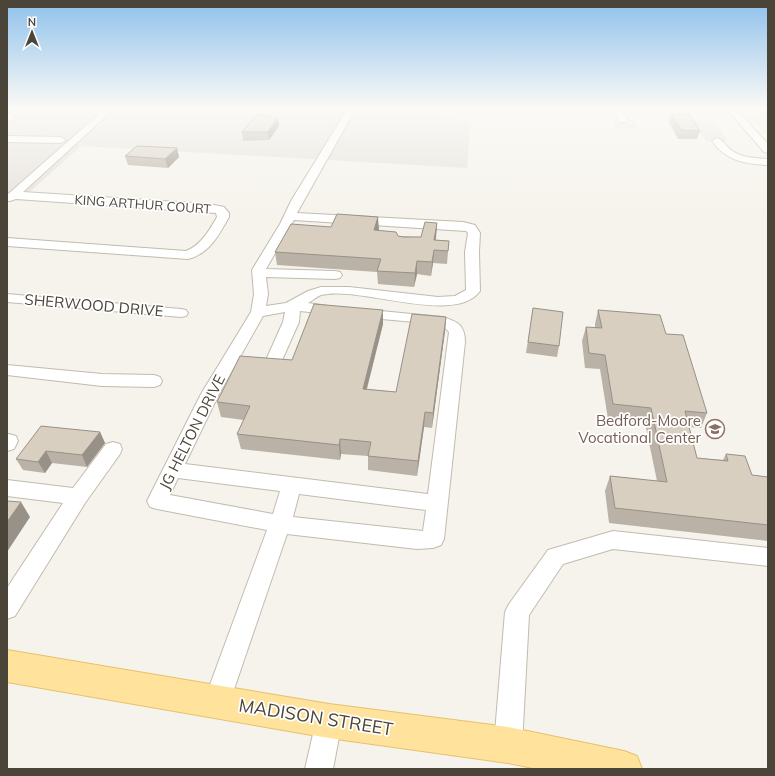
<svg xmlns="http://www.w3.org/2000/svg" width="775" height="776" font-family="Mulish,sans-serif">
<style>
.industrial{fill:#e6e2dd}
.education{fill:#efe8d6}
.parking{fill:#e5e3e0}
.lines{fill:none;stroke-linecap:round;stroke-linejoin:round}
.minor-casing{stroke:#c2bbae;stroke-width:2}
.major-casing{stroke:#e6c16a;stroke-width:2}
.minor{fill:#fff;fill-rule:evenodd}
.major{fill:#ffe39c;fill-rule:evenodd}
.wall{fill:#bab2a6}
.shaded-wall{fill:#979187}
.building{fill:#d8cfc1;stroke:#979187}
.labels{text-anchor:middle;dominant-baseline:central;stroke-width:3.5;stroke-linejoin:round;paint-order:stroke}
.far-street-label{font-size:13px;fill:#4b4439;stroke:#fff}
.street-label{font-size:15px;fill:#4b4439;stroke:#fff}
.education-label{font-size:15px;fill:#785e54;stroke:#fff;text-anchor:end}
.near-street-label{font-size:18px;fill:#4b4439;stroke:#fff}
</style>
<rect width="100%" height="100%" fill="#f6f3ec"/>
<!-- industrial -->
<path class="industrial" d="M7,108H422L471,123L467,168L81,146L22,199L7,197Z"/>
<!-- education -->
<path class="education" d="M742,108H768V137Z"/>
<!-- parking -->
<path class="parking" d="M613,120H634L638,128H616Z
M692,120H713L728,141H706Z"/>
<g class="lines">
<defs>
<path id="minor" d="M106,108H115L23,192L209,204L224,207L229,213V217C219,235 209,254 188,259L7,246V238L186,251C201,245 209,231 217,217L216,213L16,199L10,201H7V195Z
M348,108H356L297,213L463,222L475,225L480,233L479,252L480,291C456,326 358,285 321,295C316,297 312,301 308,303L341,308L343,311L341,314L336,315L300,311L299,322L279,367C268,371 259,373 248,370L246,366L248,362L266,360L283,322L285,312L263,316L219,394L185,464L428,494L449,332L444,327L436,324L360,317L355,316L353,313L355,310L360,309L443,317C458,322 465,325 465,342L444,539L441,545L433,548L417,549L287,534L230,701L226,710L217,714L208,710L204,701L267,530L157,509L150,507L147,501L201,394L251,312L254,294L252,270L280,224L291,201ZM294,220L466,231L468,233L465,252L466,290L455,296L438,297L349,287H321L308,291L286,303L266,306L268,294L266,277L335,279L340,278L342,275L340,272L335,271L266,269ZM178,478L280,491L273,514L170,495ZM299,494L426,510L423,531L293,517Z
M613,108H621L628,120L626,122H620Z
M726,108H735L768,144V153L764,152Z
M9,113L14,116L10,120L7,121V114Z
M7,136L61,137L66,140L61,143L7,142Z
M717,138C723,140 726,146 731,150C742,158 755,158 768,159V165C745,164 726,161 712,141Z
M7,294L181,309L186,310L188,313L186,316L181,317L7,302Z
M7,365L102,374L154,375L160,377L162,381L160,385L154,387L102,386L7,375Z
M9,434L16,436L18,441L14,449L7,451V435Z
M113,442L120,444L122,449L120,454L85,503L15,616L7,619V588L63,503L7,496V480L73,488L106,444Z
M613,531L768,548V566L613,549L563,564L529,615L522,745L518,755L508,759L498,755L494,745L505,612L509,604L548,550Z
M329,708L338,712L342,721L333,769H305L316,721L320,712Z"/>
<path id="major" d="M7,650L329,704L508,727L624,751L637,756L642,769H538L508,763L329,738L7,682Z"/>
</defs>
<!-- minor casing -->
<use href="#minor" class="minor-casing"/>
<!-- major casing -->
<use href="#major" class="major-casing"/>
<!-- minor -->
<use href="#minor" class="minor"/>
<!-- major -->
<use href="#major" class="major"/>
</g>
<!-- wall -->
<path class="wall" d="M671,114L700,131L697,139H678L669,122Z
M278,118L279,126L269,140L243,141L242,132Z
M177,148L179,157L168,168L128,165L125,156Z
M378,217V231L398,236L421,237L437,223L436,240L449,241L447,264L433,263L431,276L417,274L414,287L378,284L377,272L277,265L275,252Z
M533,308L559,346L557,357L526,353Z
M598,310L666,334L707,413L701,428L689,427L697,458L723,460L726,454L752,475L768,477V541L609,523L605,491L610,476L657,481L645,423L608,419L600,369L585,368L582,341L586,327L595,328V324Z
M446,317L445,331L432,428L424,427L417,476L368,470V456L341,454L340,460L241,449L237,434L244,420L221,417L217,402L292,360L383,324L367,389L396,392Z
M100,432L105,443L87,467L52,463L45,473L23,470L16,459Z"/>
<!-- shaded-wall -->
<path class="shaded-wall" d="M278,118L279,126L269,140L268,132Z
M177,148L179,157L168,168L165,159Z
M378,217L379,230L375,244L374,230Z
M437,223L436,236L433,253L434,240Z
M434,250L433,263L431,276L432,262Z
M417,261V274L414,287L415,273Z
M383,310V324L363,403V389Z
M446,317L445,331L432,428L433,413Z
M425,412L424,427L417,476L418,461Z
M100,432L105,443L87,467L82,455Z
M340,439L341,454L340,460L339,445Z
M46,451L52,463L45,473L38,462Z
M21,502L30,517L7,552V522Z"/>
<!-- building -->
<path class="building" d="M671,114H689L700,131L681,130Z
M256,115L270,116L269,118H278L268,132H242Z
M137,146L177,148L165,159L125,156Z
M337,214L378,217L374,230L396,232L398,236L403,237H421L425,222L437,223L434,240L449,241L448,251L434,250L432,262L417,261L415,273L377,271L381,259L275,252L291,224L331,227Z
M314,304L383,310L363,389L396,392L412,314L446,317L433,413L425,412L418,461L368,456L371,442L340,439L339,445L237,434L250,406L217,402L240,356L292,360Z
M533,308L563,312L559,346L528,342Z
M598,310L660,315L666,334L683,335L707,413L685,411L697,458L728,461L726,454L745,456L752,475L768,477V525L615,508L610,476L667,482L651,408L613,404L605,355L589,353L586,327L602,328Z
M41,426L100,432L82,455L46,451L38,462L16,459Z
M7,501L21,502L7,522Z"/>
<!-- sky -->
<linearGradient id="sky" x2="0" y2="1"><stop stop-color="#8fc1ec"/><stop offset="0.5" stop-color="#fbfaf6"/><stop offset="1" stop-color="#fbfaf6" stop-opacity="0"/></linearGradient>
<rect width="775" height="217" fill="url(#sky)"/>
<!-- icons -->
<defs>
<symbol id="school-ring" viewBox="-11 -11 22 22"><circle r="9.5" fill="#fff" stroke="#8d6e63" stroke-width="1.5"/><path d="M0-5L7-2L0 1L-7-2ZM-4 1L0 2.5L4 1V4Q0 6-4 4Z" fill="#8d6e63"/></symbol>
</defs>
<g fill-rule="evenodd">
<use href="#school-ring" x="704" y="418" width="22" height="22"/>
</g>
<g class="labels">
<!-- far-street labels -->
<g class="far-street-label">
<text transform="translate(143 204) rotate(4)">KING ARTHUR COURT</text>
</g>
<!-- street labels -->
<g class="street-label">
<text transform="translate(94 305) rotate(5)">SHERWOOD DRIVE</text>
<text transform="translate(192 432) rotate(-63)">JG HELTON DRIVE</text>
</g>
<!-- education labels -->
<g class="education-label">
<text x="701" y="420">Bedford-Moore<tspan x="701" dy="17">Vocational Center</tspan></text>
</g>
<!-- near-street labels -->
<g class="near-street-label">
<text transform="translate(316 717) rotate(9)">MADISON STREET</text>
</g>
</g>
<!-- border -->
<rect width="775" height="776" fill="none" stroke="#4b4439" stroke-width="16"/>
<!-- north arrow -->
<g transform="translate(32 32)" stroke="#ffffff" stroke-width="3" paint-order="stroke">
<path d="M0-3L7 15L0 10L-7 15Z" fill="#4b4439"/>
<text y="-6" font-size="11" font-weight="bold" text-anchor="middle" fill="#4b4439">N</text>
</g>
</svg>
